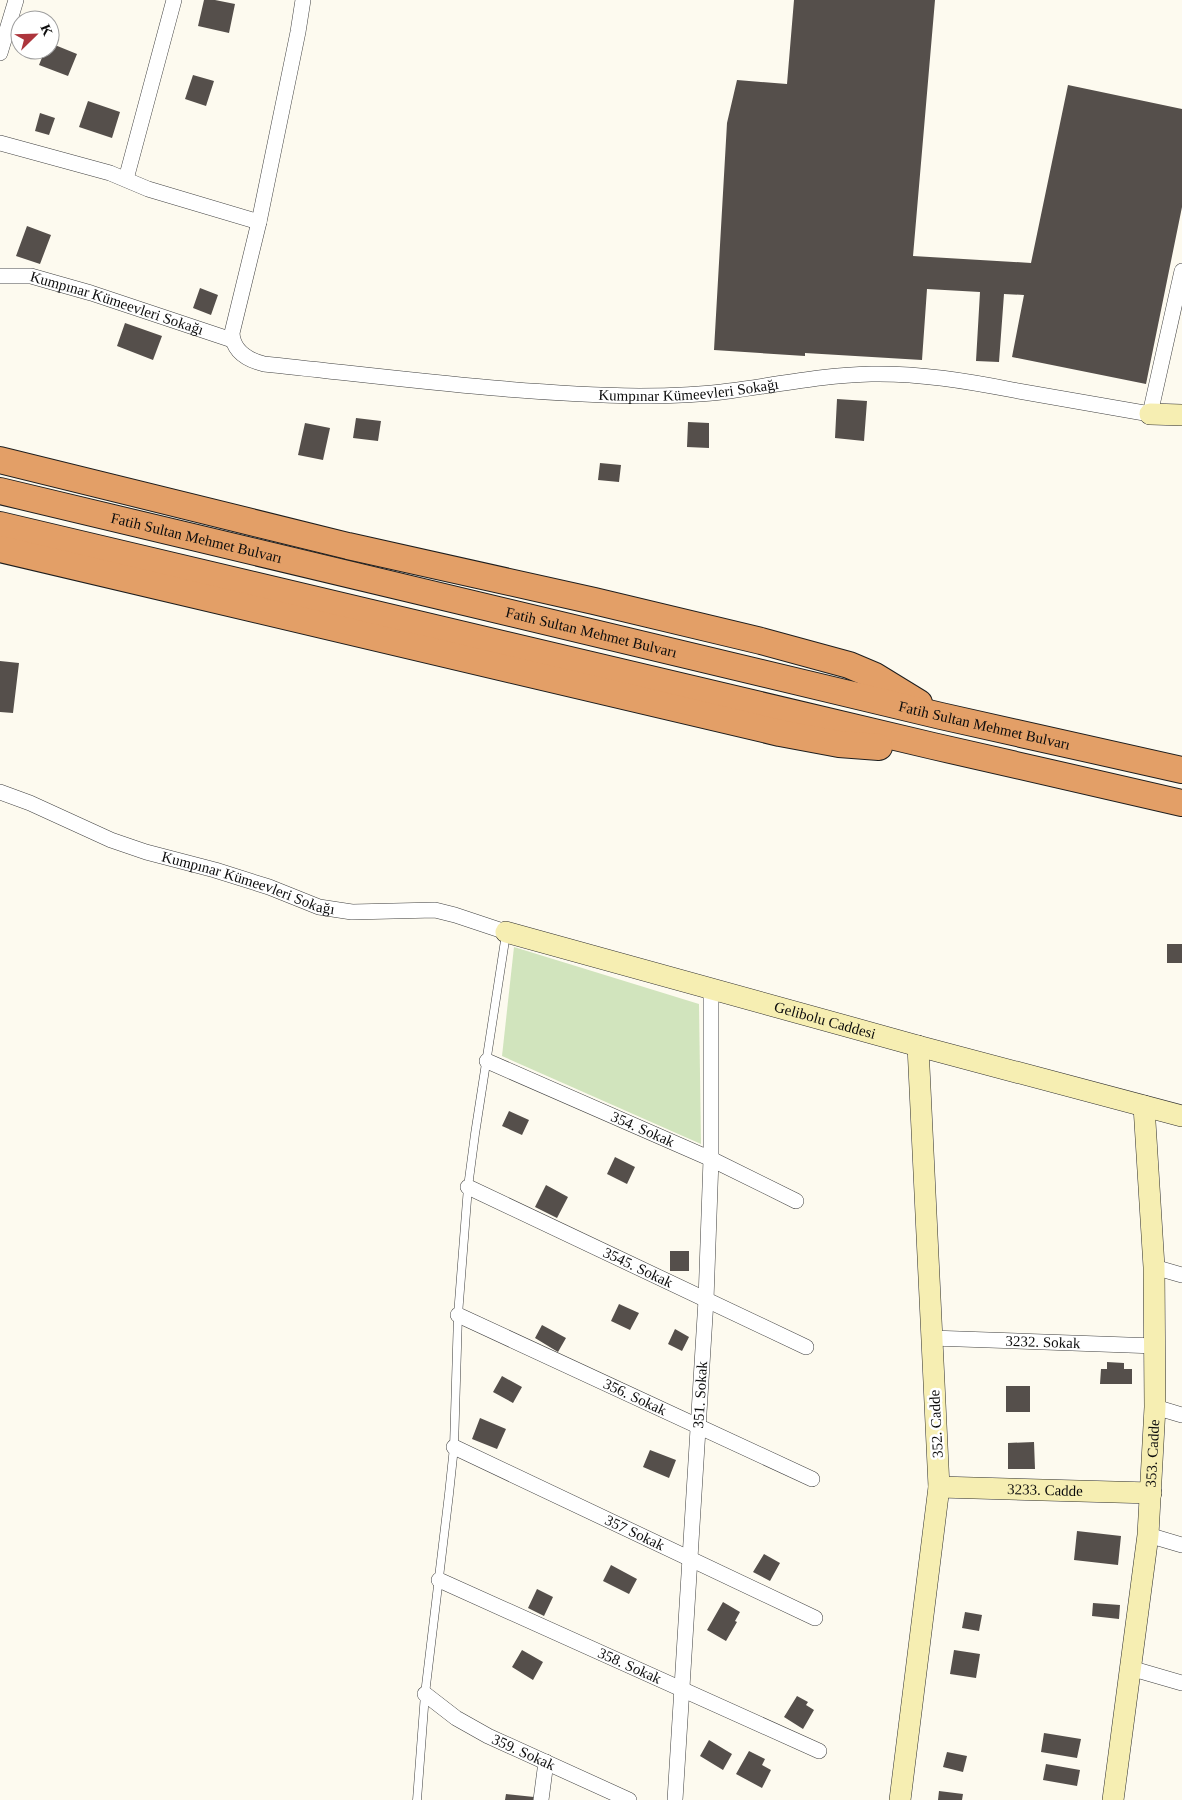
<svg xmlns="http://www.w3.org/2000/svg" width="1182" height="1800" font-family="Georgia,serif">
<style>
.green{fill:#d1e4bd}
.building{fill:#554f4b}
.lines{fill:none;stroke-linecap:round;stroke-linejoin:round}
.lane-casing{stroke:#404040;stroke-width:9}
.street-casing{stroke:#404040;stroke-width:16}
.secondary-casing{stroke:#2f2f2f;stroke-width:22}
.highway-casing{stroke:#1e1e1e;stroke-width:28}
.lane{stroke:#fff;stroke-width:8}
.street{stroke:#fff;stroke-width:15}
.secondary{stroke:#f6eeb2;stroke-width:21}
.highway{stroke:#e39f67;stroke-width:26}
.labels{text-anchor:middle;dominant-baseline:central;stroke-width:5;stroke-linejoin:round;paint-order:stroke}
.street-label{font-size:15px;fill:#0d0d0d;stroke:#fff}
</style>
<rect width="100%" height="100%" fill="#fdfaef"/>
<!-- green -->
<path class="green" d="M514,947L699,1004L701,1144L502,1056Z"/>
<!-- building -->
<path class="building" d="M204,0H215L235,4L229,33L198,26Z
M794,0H935L913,256L1031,263L1068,85L1182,109V207L1146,384L1012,357L1024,295L1004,294L999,362L976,361L980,292L927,289L922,360L805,353V356L714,350L727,123L737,80L787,84Z
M50,43L77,54L68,76L39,65L45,50H50Z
M193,75L214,81L206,106L185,99Z
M88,101L120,112L112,138L79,127Z
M40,113L55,118L49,135L35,131Z
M27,226L51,235L40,264L16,256Z
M200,288L218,295L211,315L193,308Z
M125,323L162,336L153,360L117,346Z
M837,399L867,401L864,441L835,438Z
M356,418L381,421L378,441L353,438Z
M688,422L709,423V448L687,447Z
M305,423L330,428L323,460L298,455Z
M600,463L621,465L619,482L598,480Z
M0,661L19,663L13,713L0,712Z
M1167,944H1182V963H1167Z
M509,1111L529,1120L522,1135L502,1126Z
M615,1157L635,1167L627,1184L607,1174Z
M546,1185L568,1197L557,1218L535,1207Z
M670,1251H689V1271H670Z
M619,1304L639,1313L630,1330L611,1321Z
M542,1325L566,1338L558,1352L535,1338Z
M675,1329L689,1337L682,1351L668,1344Z
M1107,1362L1124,1363V1369H1132V1384H1100L1101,1369H1107Z
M502,1376L522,1387L513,1403L493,1392Z
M1006,1386H1030V1412H1006Z
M480,1418L506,1429L497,1449L472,1439Z
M1034,1442L1035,1469H1008V1443Z
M650,1450L676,1460L669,1478L643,1467Z
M1077,1531L1121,1536L1118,1565L1074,1560Z
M764,1554L780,1563L770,1581L753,1572Z
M611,1565L637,1579L629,1594L603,1581Z
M537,1589L553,1597L544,1616L528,1608Z
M723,1602L740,1612L735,1621L737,1622L726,1641L707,1630Z
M1093,1603L1120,1605L1119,1619L1092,1616Z
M965,1612L982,1615L979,1631L962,1628Z
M522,1650L543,1662L533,1680L512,1667Z
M954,1650L980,1654L976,1678L950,1674Z
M797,1696L808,1702L806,1705L814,1710L803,1729L784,1717Z
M1044,1733L1081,1739L1077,1758L1041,1752Z
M709,1740L732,1754L723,1770L700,1756Z
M749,1751L765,1759L762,1765L771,1770L762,1788L736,1774Z
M947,1752L967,1756L963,1772L943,1767Z
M1046,1764L1080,1770L1077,1786L1043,1780Z
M939,1791L963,1794L962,1800H938Z
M506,1794L534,1797L533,1800H505Z"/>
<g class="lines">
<defs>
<path id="lane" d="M417,1800L425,1694L449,1494L454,1447L458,1315L468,1187L475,1134L506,934"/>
<g id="street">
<path id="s1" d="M303,0L298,32L259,222L232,333C233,352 248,360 264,364C389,377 514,394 639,396C669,396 699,395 729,391C776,385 823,375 871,374C919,373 967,381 1013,390C1059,398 1105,406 1150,414L1182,271"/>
<path d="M0,53L16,0"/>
<path d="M0,143L110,173L148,189L259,222"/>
<path d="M126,179L174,0"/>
<path id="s2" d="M0,276H31L52,282L91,293L232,340"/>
<path id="s3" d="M0,792L30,803L111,840L146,852L215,870L269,887L319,907L352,912L435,910L455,915L506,932"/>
<path id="s4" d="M487,1061L711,1159L796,1201"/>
<path id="s5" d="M468,1187L806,1347"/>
<path d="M1154,1267L1182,1275"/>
<path id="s6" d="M458,1315L812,1479"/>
<path id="s7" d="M931,1338L1156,1346"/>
<path d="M1155,1407L1182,1415"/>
<path id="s8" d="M454,1447L815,1618"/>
<path d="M1148,1535L1182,1545"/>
<path id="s9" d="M439,1580L819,1751"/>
<path d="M1130,1668L1182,1683"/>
<path id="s10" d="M425,1694L456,1718L488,1736L629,1800"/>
<path d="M541,1800L546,1762"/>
<path id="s11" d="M675,1800L706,1300L711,1159V990"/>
</g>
<g id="secondary">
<path d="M1150,414L1182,415"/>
<path id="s12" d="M506,932L918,1046L1182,1116"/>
<path id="s13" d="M939,1487L1151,1493"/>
<path d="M900,1800L939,1487L918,1046"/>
<path id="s14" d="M1113,1800L1148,1535L1155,1407L1154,1267L1144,1106"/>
</g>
<g id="highway">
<path d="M0,460L348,546L594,601L761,641L849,665L875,676L919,703"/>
<path id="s15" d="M0,491L941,716L1182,770"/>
<path d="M0,525L933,746L1182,803"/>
<path d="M0,549L780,733L839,744L879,747"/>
</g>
</defs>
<!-- lane casing -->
<use href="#lane" class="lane-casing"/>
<!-- street casing -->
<use href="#street" class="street-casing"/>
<!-- secondary casing -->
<use href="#secondary" class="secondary-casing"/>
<!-- highway casing -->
<use href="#highway" class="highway-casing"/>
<!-- lane -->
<use href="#lane" class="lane"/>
<!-- street -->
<use href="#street" class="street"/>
<!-- secondary -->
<use href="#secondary" class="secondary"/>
<!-- highway -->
<use href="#highway" class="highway"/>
</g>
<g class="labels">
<!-- street labels -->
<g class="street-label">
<text stroke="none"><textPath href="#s2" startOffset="121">Kumpınar Kümeevleri Sokağı</textPath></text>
<text stroke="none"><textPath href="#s1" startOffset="815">Kumpınar Kümeevleri Sokağı</textPath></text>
<text stroke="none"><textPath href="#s15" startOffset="202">Fatih Sultan Mehmet Bulvarı</textPath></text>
<text stroke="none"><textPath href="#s15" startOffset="608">Fatih Sultan Mehmet Bulvarı</textPath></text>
<text stroke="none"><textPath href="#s15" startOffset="1012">Fatih Sultan Mehmet Bulvarı</textPath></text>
<text stroke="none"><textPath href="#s3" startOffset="265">Kumpınar Kümeevleri Sokağı</textPath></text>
<text stroke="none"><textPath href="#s12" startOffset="331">Gelibolu Caddesi</textPath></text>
<text stroke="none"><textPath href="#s4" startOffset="170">354. Sokak</textPath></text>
<text stroke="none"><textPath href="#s5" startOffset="188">3545. Sokak</textPath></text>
<text stroke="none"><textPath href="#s7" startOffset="112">3232. Sokak</textPath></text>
<text stroke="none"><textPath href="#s11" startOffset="406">351. Sokak</textPath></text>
<text stroke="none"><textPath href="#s6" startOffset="195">356. Sokak</textPath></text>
<text transform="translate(936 1424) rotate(-93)">352. Cadde</text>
<text stroke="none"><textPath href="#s14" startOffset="349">353. Cadde</textPath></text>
<text stroke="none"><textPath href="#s13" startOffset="106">3233. Cadde</textPath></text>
<text stroke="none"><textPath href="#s8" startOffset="200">357 Sokak</textPath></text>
<text stroke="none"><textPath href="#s9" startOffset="209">358. Sokak</textPath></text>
<text stroke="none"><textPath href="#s10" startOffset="115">359. Sokak</textPath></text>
</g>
</g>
<!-- north arrow -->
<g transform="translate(35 35) rotate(67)"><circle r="24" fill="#ffffff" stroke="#9e9e9e"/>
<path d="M0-4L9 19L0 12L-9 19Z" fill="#ad353c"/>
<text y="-8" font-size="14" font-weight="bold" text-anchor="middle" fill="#0d0d0d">K</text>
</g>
</svg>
